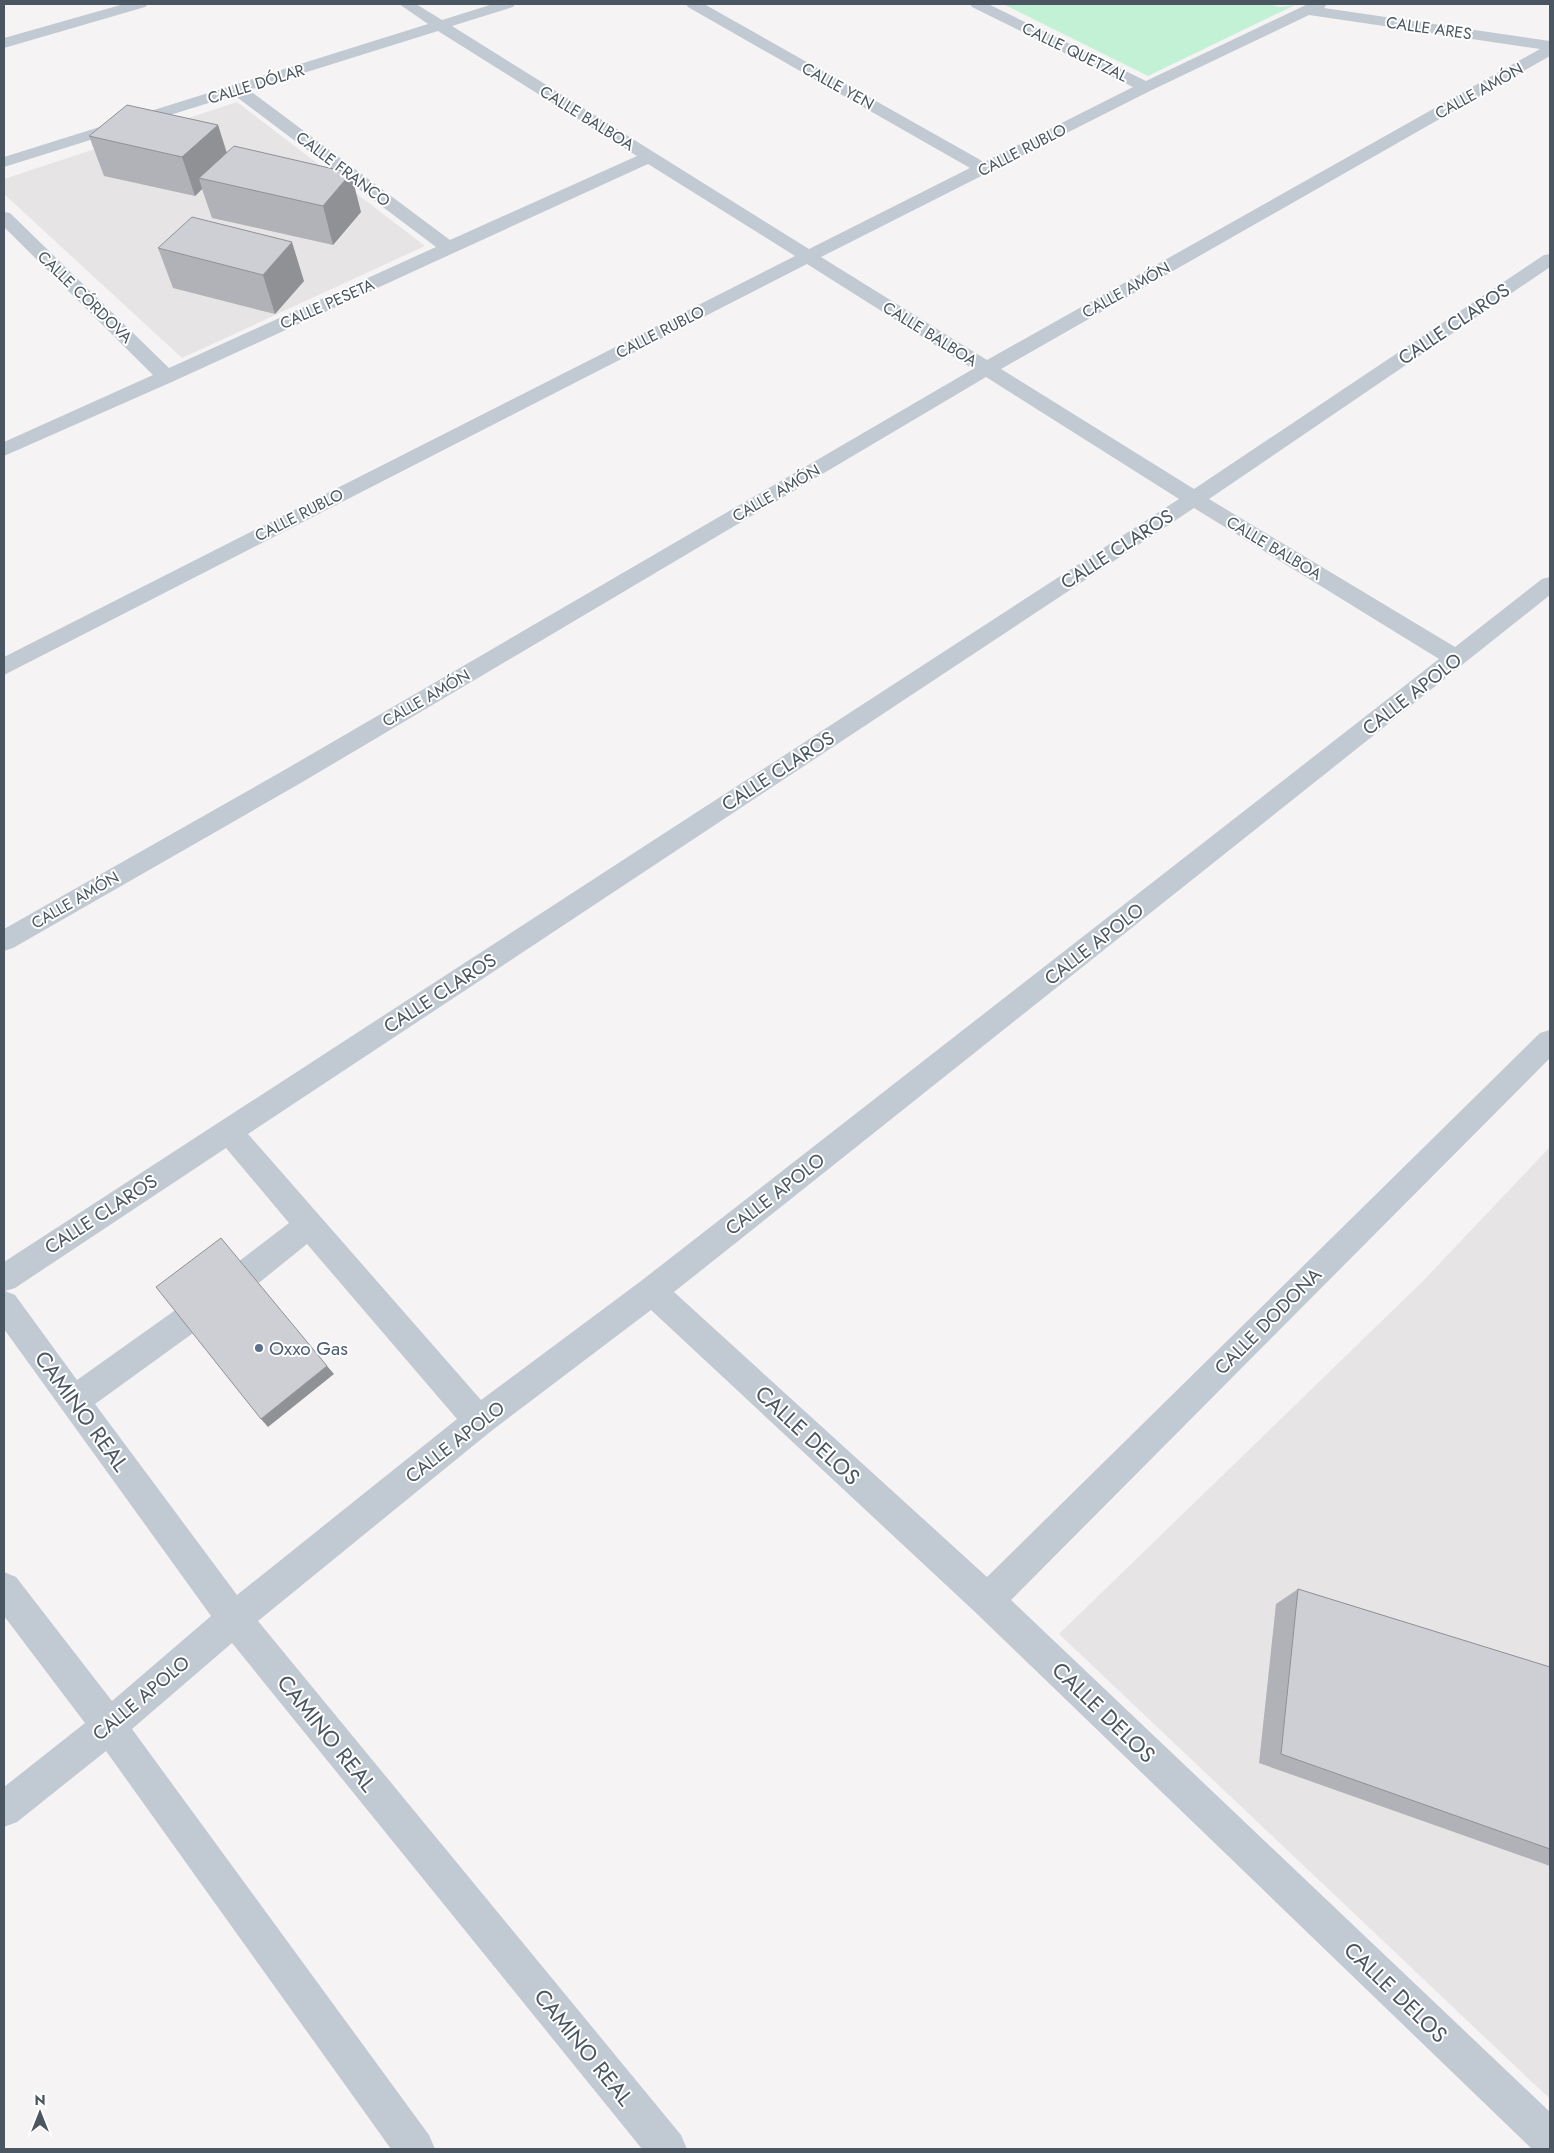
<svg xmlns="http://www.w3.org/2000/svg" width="1554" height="2153" font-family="Jost,sans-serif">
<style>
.education{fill:#e6e4e5}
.green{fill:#c3f1d5}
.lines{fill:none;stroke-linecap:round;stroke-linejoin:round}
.minor{fill:#c1cad2;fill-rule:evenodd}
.wall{fill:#b0b2b7}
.shaded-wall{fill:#909195}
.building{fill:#cdcfd5;stroke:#909195}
.service-dot{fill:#5c6f8a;stroke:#fff;stroke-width:2}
.labels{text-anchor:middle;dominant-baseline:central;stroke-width:4;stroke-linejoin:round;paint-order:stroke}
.far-street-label{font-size:16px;fill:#4a5661;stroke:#fff}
.street-label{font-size:19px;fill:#4a5661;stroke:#fff}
.service-label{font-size:19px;fill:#4e5e75;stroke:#fff;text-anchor:start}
.near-street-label{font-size:22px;fill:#4a5661;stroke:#fff}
</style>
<rect width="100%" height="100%" fill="#f5f3f3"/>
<!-- education -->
<path class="education" d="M237,102L425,246L182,358L4,194V179Z
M1550,1147V2099L1059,1634L1423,1281Z"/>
<!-- green -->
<path class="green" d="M1003,4H1268L1281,7L1295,5L1148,76Z"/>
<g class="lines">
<!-- minor -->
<path class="minor" d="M124,4H148L145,7L4,48V38Z
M399,4H416L442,20L493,4H515L513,7L452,26L809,249L970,168L688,7L686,4H704L984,162L1133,87L972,7L970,4H988L1146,81L1308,4H1327L1324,8L1550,41V56L1001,369L1194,489L1544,255L1550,254V267L1209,499L1455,647L1542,579L1550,577V595L674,1292L987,1577L1540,1033L1550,1030V1058L1011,1600L1550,2112V2149H1532L975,1612L651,1310L490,1432L258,1621L681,2135L687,2149H642L232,1643L132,1729L429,2135L435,2149H391L106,1751L17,1822L4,1827V1787L85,1723L4,1616V1572L16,1577L112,1701L211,1616L4,1329V1262L1179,499L986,377L299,784L13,948L4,951V929L281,772L973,369L807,264L4,675V657L795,256L648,164L174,381L4,456V442L153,375L4,227V212L10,213L169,368L436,247L234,95L4,167V157L428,24ZM1309,15L1540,49L987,360L821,257L1152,90ZM438,31L637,156L450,240L249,90ZM1194,508L1439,659L641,1281L481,1400L248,1134ZM226,1148L289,1223L238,1262L234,1272L238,1282L249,1286L260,1282L307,1244L457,1419L237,1595L95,1404L196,1331L200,1321L196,1311L185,1307L174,1311L77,1380L15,1295L5,1291L15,1288Z"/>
</g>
<!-- wall -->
<path class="wall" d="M218,125L227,153L361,212L333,245L212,218L202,189L195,196L104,176L89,136Z
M158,248L304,281L275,314L173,288Z
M1298,1589L1550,1667V1866L1259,1763L1276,1604Z"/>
<!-- shaded-wall -->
<path class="shaded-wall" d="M218,125L230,164L199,178L202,189L195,196L182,157Z
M351,173L361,212L333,245L323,206Z
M292,242L304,281L275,314L263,275Z
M327,1366L334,1374L268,1427L261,1419Z"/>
<!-- building -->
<path class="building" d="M127,105L218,125L182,157L89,136Z
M234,146L351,173L323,206L199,178Z
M192,217L292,242L263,275L158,248Z
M221,1238L327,1366L261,1419L156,1287Z
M1298,1589L1550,1667V1849L1281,1754Z"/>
<!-- markers -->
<circle class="service-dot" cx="259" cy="1348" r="5"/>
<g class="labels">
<!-- far-street labels -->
<g class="far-street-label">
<text transform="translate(1429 28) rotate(8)">CALLE ARES</text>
<text transform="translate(1075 52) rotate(26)">CALLE QUETZAL</text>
<text transform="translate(256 84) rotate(-17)">CALLE DÓLAR</text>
<text transform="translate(838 86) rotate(29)">CALLE YEN</text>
<text transform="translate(1479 91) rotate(-29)">CALLE AMÓN</text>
<text transform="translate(587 118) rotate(32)">CALLE BALBOA</text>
<text transform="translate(1022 150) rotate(-27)">CALLE RUBLO</text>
<text transform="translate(343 169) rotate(37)">CALLE FRANCO</text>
<text transform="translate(1126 290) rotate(-29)">CALLE AMÓN</text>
<text transform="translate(85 297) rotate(44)">CALLE CÓRDOVA</text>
<text transform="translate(327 304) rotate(-24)">CALLE PESETA</text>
<text transform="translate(660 332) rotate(-27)">CALLE RUBLO</text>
<text transform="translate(930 334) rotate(32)">CALLE BALBOA</text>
<text transform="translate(776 493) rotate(-30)">CALLE AMÓN</text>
<text transform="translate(299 515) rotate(-27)">CALLE RUBLO</text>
<text transform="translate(1274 548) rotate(31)">CALLE BALBOA</text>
<text transform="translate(426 698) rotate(-30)">CALLE AMÓN</text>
<text transform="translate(75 900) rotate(-30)">CALLE AMÓN</text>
</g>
<!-- street labels -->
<g class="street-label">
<text transform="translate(1454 324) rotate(-34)">CALLE CLAROS</text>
<text transform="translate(1117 549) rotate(-33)">CALLE CLAROS</text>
<text transform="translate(1412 694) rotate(-38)">CALLE APOLO</text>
<text transform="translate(778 771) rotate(-33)">CALLE CLAROS</text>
<text transform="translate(1094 944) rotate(-38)">CALLE APOLO</text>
<text transform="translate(440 993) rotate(-33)">CALLE CLAROS</text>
<text transform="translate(775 1194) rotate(-38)">CALLE APOLO</text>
<text transform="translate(101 1214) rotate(-33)">CALLE CLAROS</text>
<text transform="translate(1268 1321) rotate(-45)">CALLE DODONA</text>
<text transform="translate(455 1442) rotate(-38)">CALLE APOLO</text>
<text transform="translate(141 1698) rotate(-40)">CALLE APOLO</text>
</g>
<!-- service labels -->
<g class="service-label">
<text x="269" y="1348">Oxxo Gas</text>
</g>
<!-- near-street labels -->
<g class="near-street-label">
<text transform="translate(82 1411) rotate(54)">CAMINO REAL</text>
<text transform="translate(808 1435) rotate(43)">CALLE DELOS</text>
<text transform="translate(1104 1712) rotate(44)">CALLE DELOS</text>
<text transform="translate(327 1733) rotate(51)">CAMINO REAL</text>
<text transform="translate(1396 1992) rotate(44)">CALLE DELOS</text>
<text transform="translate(584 2047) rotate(51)">CAMINO REAL</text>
</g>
</g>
<!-- border -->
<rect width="1554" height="2153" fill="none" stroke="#4a5661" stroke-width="10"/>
<!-- north arrow -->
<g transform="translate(40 2113)" stroke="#ffffff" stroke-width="4" paint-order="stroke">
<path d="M0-4L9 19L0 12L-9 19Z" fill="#4a5661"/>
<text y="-8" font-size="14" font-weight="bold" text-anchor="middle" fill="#4a5661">N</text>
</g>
</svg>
